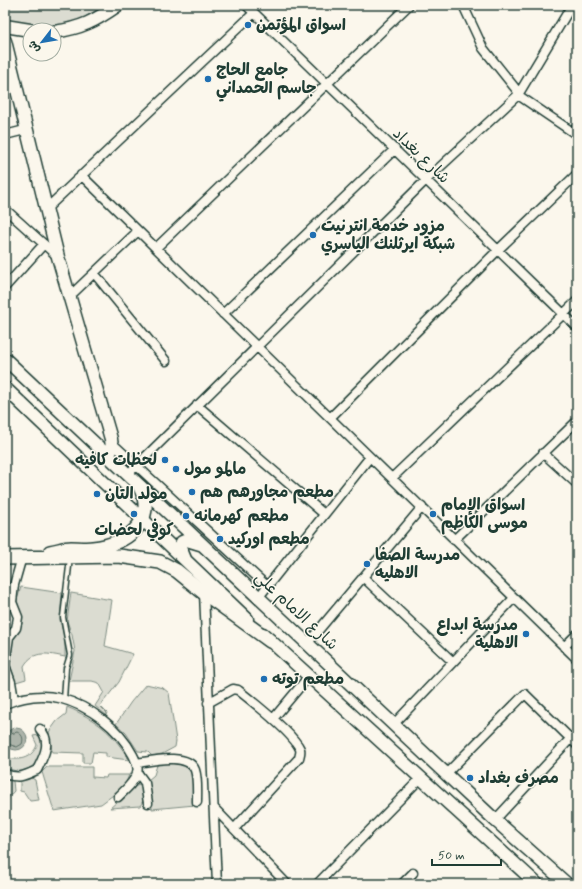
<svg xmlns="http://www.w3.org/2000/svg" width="582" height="889" font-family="Mynerve,'Playpen Sans Arabic',sans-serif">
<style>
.green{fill:#dbdcd1;stroke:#7d8c82}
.water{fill:#adb4aa;stroke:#74847b}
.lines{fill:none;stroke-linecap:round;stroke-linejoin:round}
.shore{stroke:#586d63;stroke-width:1}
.lane-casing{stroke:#1f3d34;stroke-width:7}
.street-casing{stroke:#1f3d34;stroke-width:11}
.secondary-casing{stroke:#1f3d34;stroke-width:15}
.primary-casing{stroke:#1f3d34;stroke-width:16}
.lane{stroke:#fbf7ec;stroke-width:4}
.street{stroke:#fbf7ec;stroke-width:8}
.secondary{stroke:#fbf7ec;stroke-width:12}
.primary{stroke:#fbf7ec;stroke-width:13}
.poi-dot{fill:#1f6fb2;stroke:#fbf7ec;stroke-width:1.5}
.labels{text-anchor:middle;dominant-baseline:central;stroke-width:3;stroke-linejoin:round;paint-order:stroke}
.poi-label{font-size:16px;font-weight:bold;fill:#1f3d34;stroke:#fbf7ec;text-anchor:start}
.street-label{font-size:16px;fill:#1f3d34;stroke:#fbf7ec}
</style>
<rect width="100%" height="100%" fill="#fbf7ec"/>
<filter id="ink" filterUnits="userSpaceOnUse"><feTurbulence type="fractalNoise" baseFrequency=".025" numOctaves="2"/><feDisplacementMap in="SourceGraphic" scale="8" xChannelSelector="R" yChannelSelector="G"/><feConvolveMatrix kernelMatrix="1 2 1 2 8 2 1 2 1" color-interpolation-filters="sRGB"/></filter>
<g filter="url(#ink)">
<!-- green -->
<path class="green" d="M5,5H103C95,11 85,18 76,21C55,27 27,27 5,20Z
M21,587L62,593L60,620L65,640V657C49,654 34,649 24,666L26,679L16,682L10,665L13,639L22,624L17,600Z
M71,593L112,600L105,646L133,654L119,682L100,706L107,713L106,715L95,706L104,692L99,683L92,681H69L75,651L72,635L67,621Z
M146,684L163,688L169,693L176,741L175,747L162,754L152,756L148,752L138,751L126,733L116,724L131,702Z
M67,707C95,719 114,733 129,760L106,757V753L93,752L91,763H83V753L52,752L49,732L57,721L66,714Z
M39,735C48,753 37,767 20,772L5,768L8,758C20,761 32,758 37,745L33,736Z
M181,762L192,771L195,805L152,809L148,780L154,775L157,765L162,763Z
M47,767H92V777L106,778L107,775H129L124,787L101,804L54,811L42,772Z
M30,777L35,780L39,800L30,801L24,792L20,791V780Z
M5,780L13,781L14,791L5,801Z
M139,785C145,792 145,799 140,806L110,808L134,787Z"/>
<!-- water -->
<path class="water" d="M5 739a11 11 0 1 1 22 0a11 11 0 1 1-22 0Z"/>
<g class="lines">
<!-- shore -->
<path class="shore" d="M5,736L17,732C22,734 24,738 22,744L17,747L5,743"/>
<defs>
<path id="lane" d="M64,700L66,668L70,655L63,617L70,558"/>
<path id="street" d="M246,5L577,327
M463,5L483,48L519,93
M518,95L577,135
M5,135L25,130
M81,175L577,659
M5,209L57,256
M46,209L254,13
M156,248L409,5
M94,273L166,361
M5,287L44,244
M70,296L138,231
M223,314L395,149
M197,405L324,514
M330,418L498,250L577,174
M112,443L267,586
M543,453L577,484
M127,475L426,180L518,95L572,5
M392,478L577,301
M454,540L577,421
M363,577L453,662
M204,593L217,884
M258,598L370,457
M307,644L422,507
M564,647L577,634
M14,700L11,682L5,665L9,637L16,628L17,623L18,617L12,602L14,585L22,557
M208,703L233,689L238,690C252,701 293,733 300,749C301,752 300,754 299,758L234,829
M5,704C22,697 42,694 59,698C90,706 119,728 133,755C136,761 139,767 137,773C134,783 125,790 118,797
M273,719L309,676
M393,725L514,598
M137,763C151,761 188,752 195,770C198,779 197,792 197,802
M137,772L145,783L148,803
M5,774C19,779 24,776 37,770C44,756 52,742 40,729
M446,774L525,694L577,745
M214,808L287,884
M495,820L571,738
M317,884L421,778
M402,884L413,873"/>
<path id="secondary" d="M5,26L30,30
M54,32C82,28 95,21 118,5
M5,41L58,257L111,439L112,448L109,456
M5,359L495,820L567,884
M5,388L247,619
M185,559L180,547L182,542L187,540L200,544
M263,634L537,884"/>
<path id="primary" d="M50,552C57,551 64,548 71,548C78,548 86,549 93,548C125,544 158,523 140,487
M5,558L119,556L160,562L177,571L204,593L270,641"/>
</defs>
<!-- lane casing -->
<use href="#lane" class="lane-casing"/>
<!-- street casing -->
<use href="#street" class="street-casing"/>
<!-- secondary casing -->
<use href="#secondary" class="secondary-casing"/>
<!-- primary casing -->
<use href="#primary" class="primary-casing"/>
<!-- lane -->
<use href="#lane" class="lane"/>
<!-- street -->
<use href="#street" class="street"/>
<!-- secondary -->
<use href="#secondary" class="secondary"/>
<!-- primary -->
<use href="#primary" class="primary"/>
</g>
</g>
<!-- markers -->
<g class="poi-dot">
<circle cx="248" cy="25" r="4"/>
<circle cx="208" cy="79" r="4"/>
<circle cx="313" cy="235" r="4"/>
<circle cx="165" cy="460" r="4"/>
<circle cx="176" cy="469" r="4"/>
<circle cx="192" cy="492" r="4"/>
<circle cx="97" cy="494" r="4"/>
<circle cx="134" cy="514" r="4"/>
<circle cx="433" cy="514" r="4"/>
<circle cx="186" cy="516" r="4"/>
<circle cx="220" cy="539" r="4"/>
<circle cx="367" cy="564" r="4"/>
<circle cx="526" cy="634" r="4"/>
<circle cx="264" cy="679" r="4"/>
<circle cx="470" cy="778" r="4"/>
</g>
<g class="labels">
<!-- poi labels -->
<g class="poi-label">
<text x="256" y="25">اسواق المؤتمن</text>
<text x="216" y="70">جامع الحاج<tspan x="216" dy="18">جاسم الحمداني</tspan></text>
<text x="321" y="226">مزود خدمة انترنيت<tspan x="321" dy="18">شبكة ايرثلنك الياسري</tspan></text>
<text x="157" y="460" text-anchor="end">لحظات كافيه</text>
<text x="184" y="469">مالمو مول</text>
<text x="200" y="492">مطعم مجاورهم هم</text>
<text x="105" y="494">مولد التان</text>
<text x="441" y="505">اسواق الإمام<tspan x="441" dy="18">موسى الكاظم</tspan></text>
<text x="194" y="516">مطعم كهرمانه</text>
<text x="134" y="530" text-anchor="middle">كوفي لحضات</text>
<text x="228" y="539">مطعم اوركيد</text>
<text x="375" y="555">مدرسة الصفا<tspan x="375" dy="18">الاهليه</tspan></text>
<text x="518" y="625" text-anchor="end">مدرسة ابداع<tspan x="518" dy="18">الاهلية</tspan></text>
<text x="272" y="679">مطعم توته</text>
<text x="478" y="778">مصرف بغداد</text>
</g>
<!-- street labels -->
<g class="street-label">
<text transform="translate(421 156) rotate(44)">شارع بغداد</text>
<text transform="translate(296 611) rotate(43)">شارع الامام علي</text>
</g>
</g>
<!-- margin -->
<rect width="582" height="889" fill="none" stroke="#fbf7ec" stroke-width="20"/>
<rect x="10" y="10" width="562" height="869" fill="none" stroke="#1f3d34" stroke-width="1.5" filter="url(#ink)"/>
<!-- north arrow -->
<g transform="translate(42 42) rotate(239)"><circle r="19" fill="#fbf7ec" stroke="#a3ada2"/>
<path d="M0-3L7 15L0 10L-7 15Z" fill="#1f6fb2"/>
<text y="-6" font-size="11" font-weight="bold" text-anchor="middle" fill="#1f3d34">ش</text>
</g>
<!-- scale -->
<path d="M432 859v6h69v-6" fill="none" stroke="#1f3d34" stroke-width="2"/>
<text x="438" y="859" font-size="12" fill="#1f3d34" stroke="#fbf7ec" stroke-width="3" paint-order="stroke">50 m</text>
</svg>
